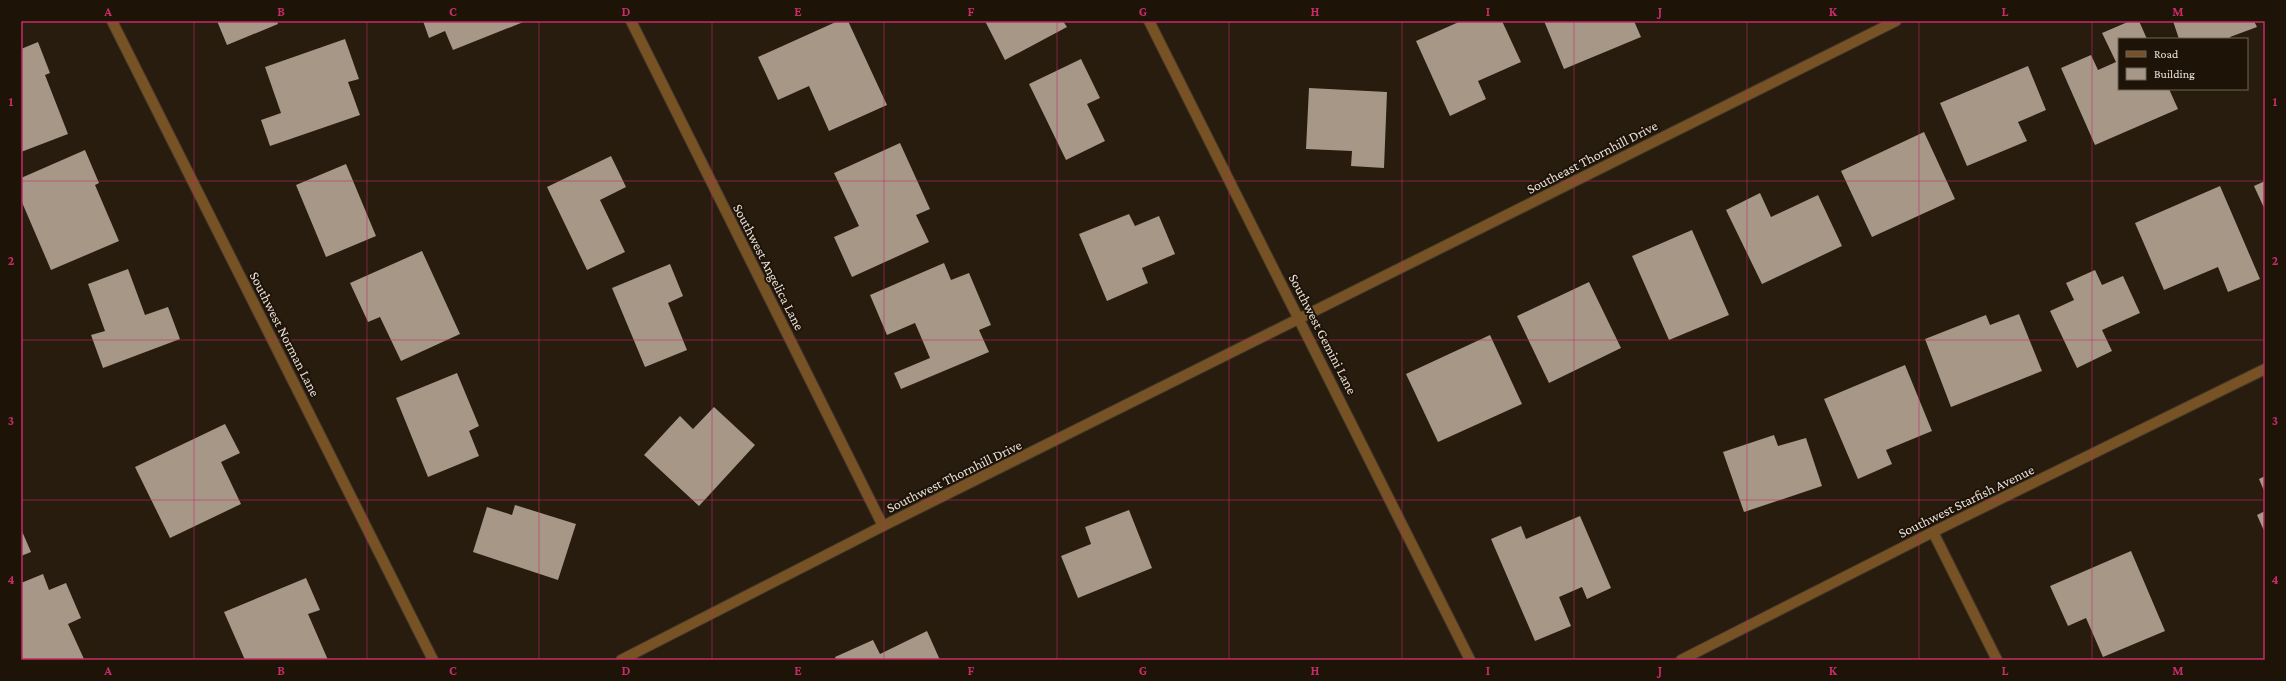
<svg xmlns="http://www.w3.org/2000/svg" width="2286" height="681" font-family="'Crimson Pro',serif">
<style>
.building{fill:#a69787}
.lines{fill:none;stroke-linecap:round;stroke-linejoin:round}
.minor-casing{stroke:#43372b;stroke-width:12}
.tertiary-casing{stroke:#43372b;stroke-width:12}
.minor{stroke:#775224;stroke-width:10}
.tertiary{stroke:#775224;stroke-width:10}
.grid{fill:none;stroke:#c62c68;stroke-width:1;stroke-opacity:0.55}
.labels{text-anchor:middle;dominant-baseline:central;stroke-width:4;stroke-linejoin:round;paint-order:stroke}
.street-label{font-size:14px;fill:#e8e0d8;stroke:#1e1307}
.neatline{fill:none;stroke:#c62c68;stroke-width:1.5}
.grid-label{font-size:13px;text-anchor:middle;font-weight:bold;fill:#c62c68}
</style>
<rect width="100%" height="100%" fill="#281c0f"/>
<!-- building -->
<path class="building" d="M217,21H277L278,24L227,45Z
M423,21H526L453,50L445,31L429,38Z
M838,21H848L887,105L829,131L809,86L778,100L758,57Z
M985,21H1063L1067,27L1005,60Z
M1461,21H1502L1521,62L1478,81L1486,99L1450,116L1416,41Z
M1544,21H1634L1641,37L1564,69Z
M2130,21H2139L2147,39H2119V89H2169L2178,109L2095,145L2061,68L2091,55L2098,70L2116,62L2102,33Z
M2173,21H2254L2257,27L2230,37L2231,39H2179Z
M345,39L359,79L348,82L360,115L270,146L261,120L281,113L265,67Z
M38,42L50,73L45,75L68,134L21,152V49Z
M1081,59L1100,98L1087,104L1105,141L1066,160L1029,84Z
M2028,66L2046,110L2018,122L2027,141L1967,166L1940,103Z
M1309,88L1387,92L1384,168L1351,166L1352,151L1306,149Z
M1924,132L1955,199L1872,237L1841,171Z
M900,143L930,209L916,215L929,242L852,277L834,237L859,226L834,173Z
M85,150L99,183L95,185L119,241L51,270L21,200V178Z
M611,156L626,187L600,200L625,252L587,270L547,187Z
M346,164L376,236L326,257L296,185Z
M2265,181V210L2254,186Z
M2220,186L2260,279L2228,292L2218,267L2164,290L2135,223Z
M1760,193L1771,217L1818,195L1842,246L1762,284L1726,210Z
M1129,214L1135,226L1159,216L1175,254L1142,268L1148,283L1107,301L1079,234Z
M1692,230L1729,315L1669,340L1632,256Z
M422,251L460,334L401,361L380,317L368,322L350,283Z
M944,263L951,280L969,273L991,325L979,330L989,352L901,389L894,373L930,358L915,323L887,335L870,295Z
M670,264L683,296L668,303L687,350L645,367L612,288Z
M128,269L145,315L168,307L180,339L103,368L91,335L105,331L88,284Z
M2095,270L2102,285L2123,276L2140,313L2102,330L2112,351L2077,368L2050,311L2074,300L2066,283Z
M1589,282L1621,348L1549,383L1517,316Z
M2019,314L2042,371L1951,407L1925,339L1986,315L1990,325Z
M1490,335L1522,404L1438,442L1406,374Z
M1905,365L1932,431L1886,450L1892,464L1858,479L1824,399Z
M457,373L479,426L469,431L479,456L428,477L396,398Z
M714,407L755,445L699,506L644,455L680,416L693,429Z
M225,424L240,453L221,462L241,504L170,538L135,467Z
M1774,435L1778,446L1806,438L1822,486L1744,512L1723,452Z
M2265,476V493L2259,479Z
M515,505L576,524L558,580L473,552L487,507L512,515Z
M1129,510L1152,568L1078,598L1061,556L1091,544L1085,527Z
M2265,511V533L2257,515Z
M1580,516L1611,588L1587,599L1582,587L1559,597L1571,626L1535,641L1491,539L1521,526L1526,539Z
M21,529L31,552L21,556Z
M2131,551L2165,631L2103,657L2086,618L2068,626L2050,586Z
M43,574L49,590L66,583L81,618L68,624L84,659L21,660V583Z
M306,578L320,610L308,614L328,660H245L224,612Z
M927,631L940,660H836L835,657L873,640L880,654Z"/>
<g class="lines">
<defs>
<path id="minor" d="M112,21L433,660
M631,21L883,526
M1149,21L1470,660
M1933,532L1997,660
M1681,660L1933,532L2265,369"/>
<path id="tertiary" d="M621,660L883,526L1896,21"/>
</defs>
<!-- minor casing -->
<use href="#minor" class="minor-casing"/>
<!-- tertiary casing -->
<use href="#tertiary" class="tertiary-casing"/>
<!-- minor -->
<use href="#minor" class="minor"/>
<!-- tertiary -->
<use href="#tertiary" class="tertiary"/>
</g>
<!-- grid -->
<path class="grid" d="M194,21V660M367,21V660M539,21V660M712,21V660M884,21V660M1057,21V660M1229,21V660M1402,21V660M1574,21V660M1747,21V660M1919,21V660M2092,21V660M21,181H2265M21,340H2265M21,500H2265"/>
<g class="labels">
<!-- street labels -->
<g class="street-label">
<text transform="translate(1592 157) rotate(-27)">Southeast Thornhill Drive</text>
<text transform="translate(769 267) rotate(63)">Southwest Angelica Lane</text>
<text transform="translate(285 334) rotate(63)">Southwest Norman Lane</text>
<text transform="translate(1323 334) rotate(63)">Southwest Gemini Lane</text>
<text transform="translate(954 476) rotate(-26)">Southwest Thornhill Drive</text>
<text transform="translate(1966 501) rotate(-26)">Southwest Starfish Avenue</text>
</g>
</g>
<!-- border -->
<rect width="2286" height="681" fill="none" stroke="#1e1307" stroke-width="44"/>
<!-- legend -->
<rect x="2118" y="38" width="130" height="52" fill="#1e1307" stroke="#6f655b"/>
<rect x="2126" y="51" width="20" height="6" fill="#775224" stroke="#6f655b"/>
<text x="2154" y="58" font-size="12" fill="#e8e0d8">Road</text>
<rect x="2126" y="68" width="20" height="12" fill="#a69787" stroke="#6f655b"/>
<text x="2154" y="78" font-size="12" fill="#e8e0d8">Building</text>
<rect x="22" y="22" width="2242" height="637" class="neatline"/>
<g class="grid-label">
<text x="108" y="16">A</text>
<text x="281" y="16">B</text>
<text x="453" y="16">C</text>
<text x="626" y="16">D</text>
<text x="798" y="16">E</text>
<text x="971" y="16">F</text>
<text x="1143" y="16">G</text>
<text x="1315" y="16">H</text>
<text x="1488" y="16">I</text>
<text x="1660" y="16">J</text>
<text x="1833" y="16">K</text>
<text x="2005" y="16">L</text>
<text x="2178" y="16">M</text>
<text x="11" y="106">1</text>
<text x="2275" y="106">1</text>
<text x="11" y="265">2</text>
<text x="2275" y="265">2</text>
<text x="11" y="425">3</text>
<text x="2275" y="425">3</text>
<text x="11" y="584">4</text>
<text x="2275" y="584">4</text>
<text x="108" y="675">A</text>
<text x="281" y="675">B</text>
<text x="453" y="675">C</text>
<text x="626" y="675">D</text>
<text x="798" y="675">E</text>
<text x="971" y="675">F</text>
<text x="1143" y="675">G</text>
<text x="1315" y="675">H</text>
<text x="1488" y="675">I</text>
<text x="1660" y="675">J</text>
<text x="1833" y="675">K</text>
<text x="2005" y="675">L</text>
<text x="2178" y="675">M</text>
</g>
</svg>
